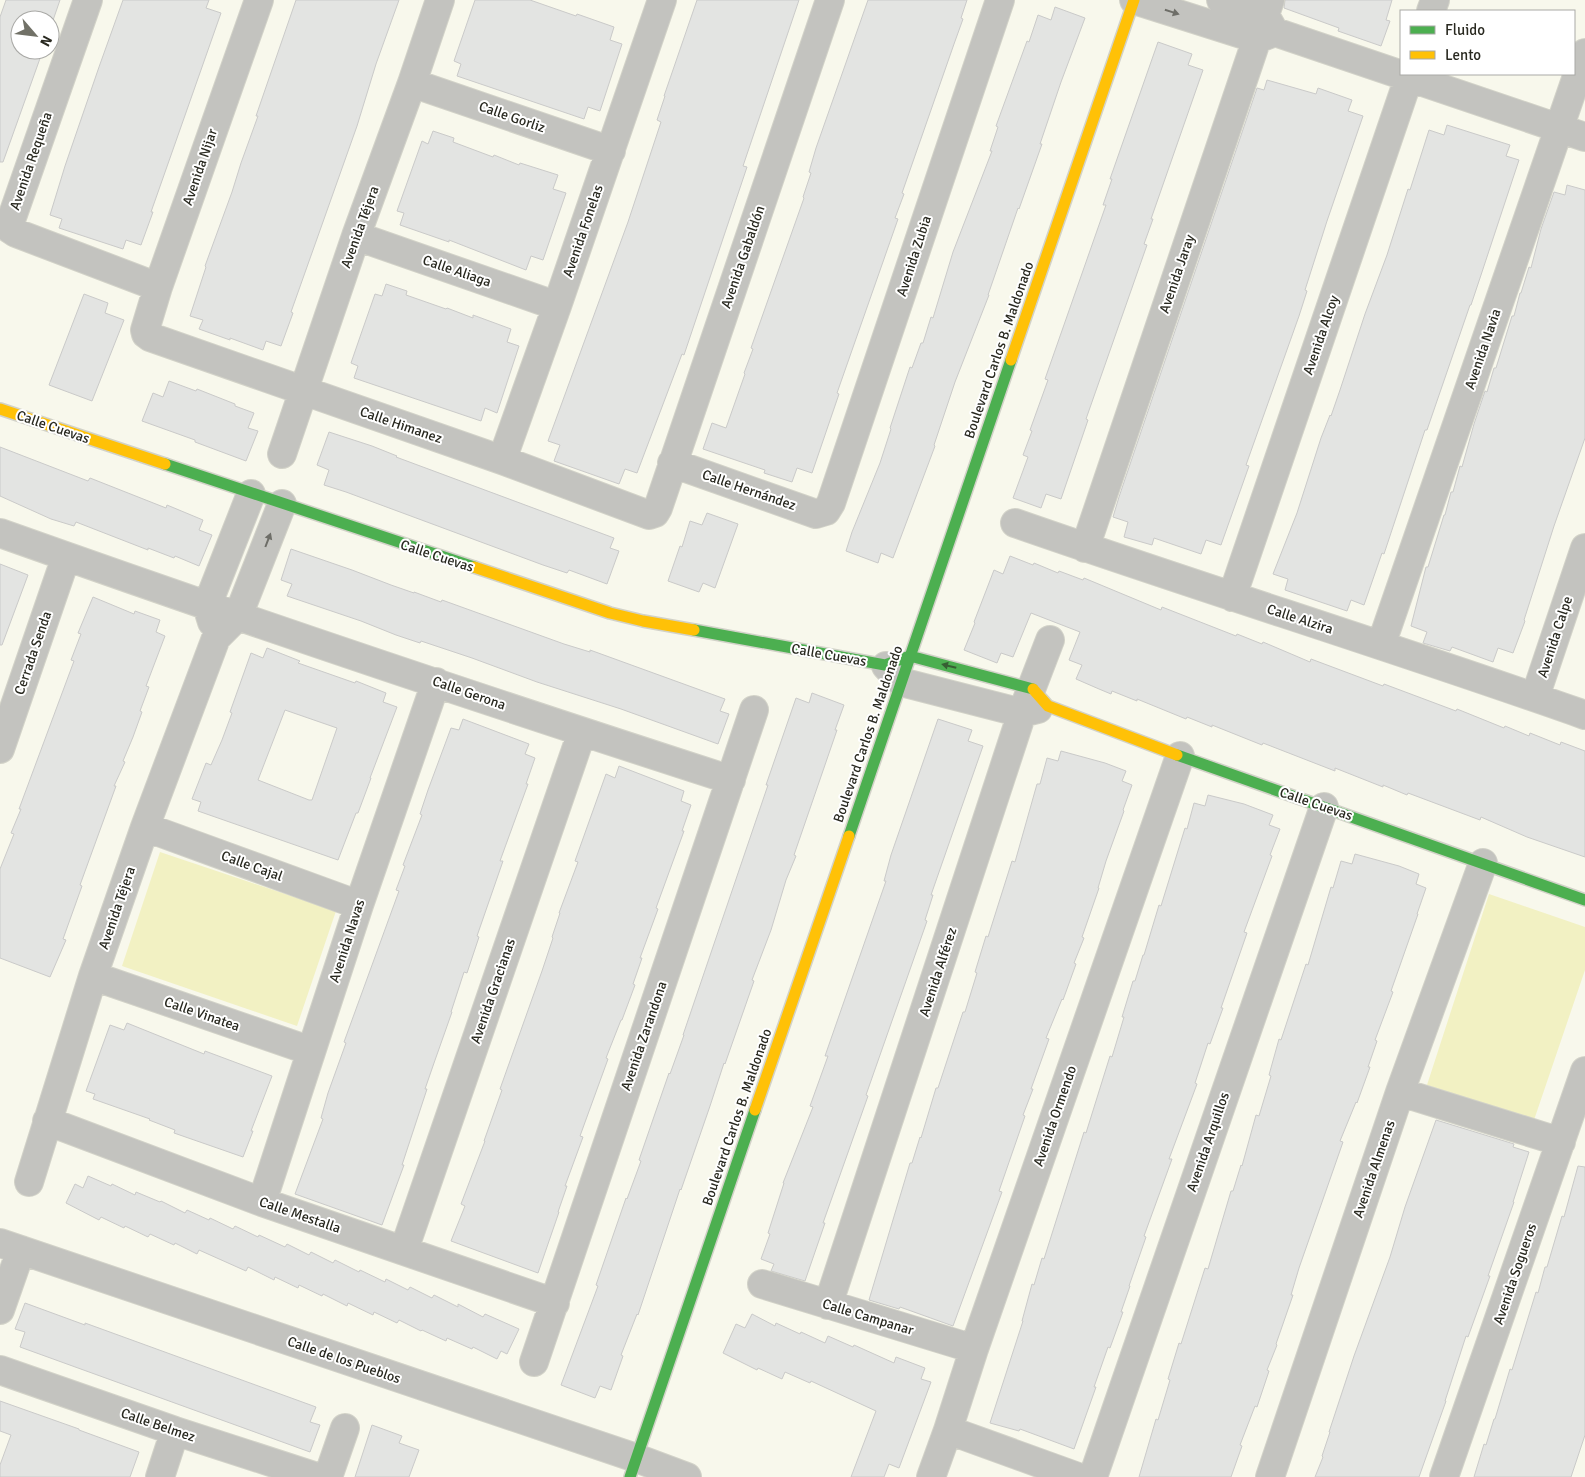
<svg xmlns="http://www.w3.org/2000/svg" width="1585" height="1477" font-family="Signika,sans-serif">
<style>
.green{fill:#f2f1c3}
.building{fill:#e3e4e2;stroke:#cacac9;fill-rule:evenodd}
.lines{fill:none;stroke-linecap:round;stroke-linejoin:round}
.street-casing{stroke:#d2d2c8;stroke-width:30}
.fast-casing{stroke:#d2d2c8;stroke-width:14}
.slow-casing{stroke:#d2d2c8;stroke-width:14}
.street{stroke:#c3c3bf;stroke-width:28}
.fast{stroke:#4caf50;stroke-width:11}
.slow{stroke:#ffc107;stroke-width:11}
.oneway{fill:#6e6e68}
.oneway2{fill:#375f33}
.labels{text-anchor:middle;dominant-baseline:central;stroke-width:4;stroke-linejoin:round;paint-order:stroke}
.street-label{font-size:14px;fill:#292920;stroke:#fff}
</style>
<rect width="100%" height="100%" fill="#f8f8ec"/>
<!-- green -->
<path class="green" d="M160,852L336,911L297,1026L122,966Z
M1489,894L1585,927V970L1534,1120L1427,1085Z"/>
<!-- building -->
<path class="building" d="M6,0H60L50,29V20H20V50H43L3,162H0V17Z
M123,0H209L206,8L221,13L151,212H153L141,245L126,240L123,249L59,228L62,219L50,215L65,166L99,67Z
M296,0H399L376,64L357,126L291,312L293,313L281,346L266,341L263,350L230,338V340L199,329L203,320L190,316L206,267L205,266L232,192L241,163L258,116H256Z
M475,0H530L576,16L577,14L614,27L610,40L622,44L600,111L588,107L584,119L457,76L461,64L454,61Z
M697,0H799L743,166L747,167L684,355L682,354L637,473L625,469L619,484L554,461L560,445L548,441L628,222L661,122L657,120L665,96H664Z
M868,0H967L961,18L963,19L954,44L902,193L904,194L895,218L898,219L837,393L839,394L812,473L797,468L792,482L764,473L765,470L703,449L712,423L726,428L745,374L744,373L753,349L751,348L804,198L803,197L811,173L809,172L816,148Z
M1285,0H1392L1386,20L1390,21L1381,46L1338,31L1339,28L1284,8Z
M1055,7L1085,18L1061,82L1040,144H1042L1019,209L1018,208L988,295H989L955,382L934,445L935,446L893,558L881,553L878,563L846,551L852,532L880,463L891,429L890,428L910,367L912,368L921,343H923L931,317L933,318L953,252L992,151H990L998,127L996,126L1027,41L1029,42L1038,15L1051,20Z
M1158,42L1192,54L1188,65L1203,70L1151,219H1153L1144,244L1147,245L1086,419L1088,420L1061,499L1046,494L1041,508L1013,498L1028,457L1023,455L1032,431L1030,430L1048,380L1045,379L1106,205H1103L1112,179H1110Z
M1267,80L1316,94L1318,88L1352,100L1348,111L1363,116L1327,221L1305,290L1307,291L1299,316L1246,465L1249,466L1221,545L1206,540L1201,554L1154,538L1152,545L1124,537L1128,522L1113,517L1119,497L1257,88L1264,90Z
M1447,125L1510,145L1506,156L1519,160L1481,275L1471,305H1470L1427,430H1425L1384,554L1382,553L1364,605L1351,600L1347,611L1285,590L1288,579L1273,574L1297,513L1321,438L1330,415L1331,416L1340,390L1365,314L1387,255L1408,189L1410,190L1429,130L1444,135Z
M433,131L454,138L453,142L493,157L494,155L519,165L520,163L558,175L553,189L566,193L543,260L531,256L526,270L449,240V242L400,225L404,213L397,211L422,141L428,144Z
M1567,185L1585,190V438L1554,526L1524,620L1525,621L1513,653L1498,648L1493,662L1452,647L1450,651L1423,643L1427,632L1411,626L1426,567H1428L1444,515H1445L1451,492H1453L1460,466L1462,467L1474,424L1485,391L1487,392L1494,368H1496L1512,316H1514L1520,293H1521L1529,267L1531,268L1541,229L1554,192L1565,195Z
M386,284L407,291L406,295L446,309L447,308L473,318V315L511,329L507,342L519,346L497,413L485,408L481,421L354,378L358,366L351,363L361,334L375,294L382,296Z
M84,294L108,303L105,313L124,320L92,401L49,385Z
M169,381L196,391L197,389L235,404V406L254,413L248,428L258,431L246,461L195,442V440L142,421L153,393L163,397Z
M329,432L372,446L397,456L396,457L614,538L610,548L619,551L607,584L569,570L567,573L543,565L346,492L324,485L329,470L317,465Z
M0,447L88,481L90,478L166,508L167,505L203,520L199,530L212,535L199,566L175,556L174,558L148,548V550L76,522L74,526L51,519L0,496Z
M707,513L738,524L715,588L703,583L699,592L668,581L680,546L682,547L690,521L702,525Z
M291,549L352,570L391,585L414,593V592L441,602L442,600L564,644L590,652V650L725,699L720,711L729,714L718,744L621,709L537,682L472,658L421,641L420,643L396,635L361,621L287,596L292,584L281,580Z
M1010,556L1033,565L1034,563L1058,573L1059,571L1083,580L1084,578L1161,610L1162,607L1236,636L1237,634L1262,644L1263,642L1310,662L1311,659L1383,686L1384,684L1456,711L1457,709L1504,728L1505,726L1529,736L1530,733L1560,745L1561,742L1585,751V857L1527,837L1481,817L1480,820L1408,793L1407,795L1383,785V787L1335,768V771L1263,743L1262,745L1212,725V727L1187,717L1186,719L1137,699V701L1112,691L1111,694L1099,689L1076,679L1082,665L1069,660L1080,632L1031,613L1013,657L1001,653L997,663L964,650L975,623L974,622L994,570L1003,574Z
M0,564L28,575L2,645H0Z
M93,597L134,614L135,611L160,620L156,632L165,636L146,686L149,687L140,711L142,712L133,737L123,761L125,762L114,786H116L80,885L82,886L63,939L66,940L50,977L0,958V869L14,834L11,833L21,809H19L74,661L71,660L81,634L78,633Z
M267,648L300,661L298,663L355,683L356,681L386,693L383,702L397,707L370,778H371L358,813H356L338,860L198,811L201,802L192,799L206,763L211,765L222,740L232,713L230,712L251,653L263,658ZM285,710L337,728L312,800H309L258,780Z
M812,693L844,705L835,730H837L794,855L796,856L786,880L771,930L752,980L754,981L725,1064L724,1063L710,1106L681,1190L680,1189L638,1315L637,1314L621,1355L623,1356L611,1390L600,1386L595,1398L561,1385L598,1286L596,1285L626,1198L627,1199L641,1161L639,1160L669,1073L670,1074L684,1035H683L768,785H766L796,698L809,703Z
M463,719L529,744L525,754L535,758L526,784H528L500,861H503L477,936L479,937L467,973L464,972L451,1012H452L434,1063L425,1089H427L402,1165H404L382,1225L295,1194L323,1119L321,1118L328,1093L346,1043L344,1042L399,891L396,890L405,866L403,865L422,815L420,814L428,790L451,728L459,730Z
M938,719L972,730L968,741L983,746L931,895H933L925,920L927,921L866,1095L868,1096L823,1223H825L805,1281L771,1271L774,1264L761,1259L770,1234L768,1233L784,1183H783L813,1107L810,1106L828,1056H825L886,881H884L891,855Z
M1061,751L1105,763L1126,771L1122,781L1132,785L1123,810L1124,811L1106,861L1098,888H1099L1082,937L1084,938L1074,963L1076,964L1063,1000L1062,999L1046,1038L1049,1039L1031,1089H1033L1023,1115L1025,1116L999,1191L1002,1192L953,1326L900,1307L899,1309L869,1300L910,1163H912L920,1137L921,1138L936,1088H938L963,1012H965L977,973L975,972L986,936L988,937L1012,861L1015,862L1037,784H1040L1047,758L1058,761Z
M619,766L684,791L681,801L691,805L682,831H684L656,908L658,909L640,958H642L633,984L635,985L622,1020H621L606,1058L608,1059L580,1136L583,1137L565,1186H567L558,1212H559L538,1273L451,1241L465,1206L461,1204L485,1141H484L502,1090L500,1089L542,971L553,938L552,937L560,913H559L578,862L575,861L606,774L615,778Z
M1208,795L1244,804L1273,815L1269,825L1280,829L1270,855L1272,856L1244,932L1247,933L1221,1008H1223L1210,1044L1208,1043L1195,1083L1197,1084L1169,1159H1172L1144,1236L1146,1237L1129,1286H1130L1121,1312H1123L1110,1348L1108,1347L1094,1387H1096L1074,1449L1020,1429L1019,1431L990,1423L1023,1321H1022L1032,1284L1034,1285L1042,1258L1044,1259L1084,1132L1086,1133L1110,1056L1112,1057L1124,1017H1122L1133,981H1135L1143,955H1144L1159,905L1161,906L1185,828L1187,829L1194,803L1205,806Z
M1355,854L1399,866L1419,874L1416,884L1426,888L1417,914H1418L1391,991L1393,992L1375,1040L1377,1041L1368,1067H1370L1357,1103L1356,1102L1340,1141L1343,1142L1299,1268L1291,1295H1293L1276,1344L1277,1345L1267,1370L1269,1371L1257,1407L1255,1406L1240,1445L1242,1446L1231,1477H1139L1156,1419L1158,1420L1170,1380L1168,1379L1179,1343L1181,1344L1205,1268L1208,1269L1231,1191H1233L1241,1165L1242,1166L1256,1115L1259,1116L1271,1076L1269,1075L1279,1039L1281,1040L1306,964L1308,965L1331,887L1333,888L1341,861L1352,864Z
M127,1023L204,1054L205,1051L272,1076L251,1131H253L243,1157L174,1133L175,1130L149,1120L150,1119L93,1099L95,1094L86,1091L110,1025L124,1030Z
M1436,1120L1514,1144L1513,1147L1529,1152L1513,1202H1514L1488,1276H1490L1481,1301L1468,1337L1466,1336L1445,1401H1446L1419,1477H1315L1323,1457L1322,1456L1330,1432H1329L1354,1356L1390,1257L1405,1207Z
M1578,1166L1585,1167V1435L1571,1477H1474L1484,1444L1486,1445L1494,1419H1495L1510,1369L1512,1370L1536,1292L1538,1293L1545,1267H1547L1562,1216L1564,1217Z
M88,1176L111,1186L112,1184L135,1195L136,1192L160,1202L161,1201L185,1213L187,1210L209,1220L210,1218L233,1229L235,1226L258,1237L259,1235L285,1247L287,1244L309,1255L311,1252L333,1263L335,1260L359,1272L360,1270L385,1282L386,1279L408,1290L410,1287L432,1298L434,1295L458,1307V1304L483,1317L485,1314L519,1329L507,1354L501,1351L497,1359L473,1347L472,1349L447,1338L446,1341L422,1330L421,1331L399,1320L397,1323L374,1312L373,1315L348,1303L347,1306L323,1294L322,1296L299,1285L298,1288L275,1277L274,1280L248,1267L246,1271L199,1250L197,1254L175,1243L174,1245L150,1234L148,1237L125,1226L124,1228L101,1217L99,1220L66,1203L75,1184L83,1188Z
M25,1303L85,1325V1323L316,1407L310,1422L320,1425L310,1452L20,1347L25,1332L15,1329Z
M752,1314L775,1326L776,1323L800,1334L801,1332L825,1343L828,1336L853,1347L854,1345L894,1363L896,1357L925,1368L921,1379L931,1382L899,1468L889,1464L884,1477H851L876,1411L811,1381L810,1383L785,1372L782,1379L758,1368L757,1370L723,1353L736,1324L745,1328Z
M0,1401L79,1429V1430L139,1452L130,1477H0V1465L11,1435L0,1431Z
M372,1425L402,1436L399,1443L419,1450L409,1477H355Z"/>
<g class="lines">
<defs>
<path id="street" d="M88,0L10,223V229L16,233L158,287
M259,0L158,287L145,330L146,334L150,337L502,460L649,515L655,513L658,508L830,0
M1134,0L1257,39L1275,32L1585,137
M1221,0L1265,15L1274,31
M1431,11L1435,0
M412,83L611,151
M356,236L557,306
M282,454L356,236L412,83L440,0
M502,460L557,306L662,0
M672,463L816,514L826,511L831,503L1000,0
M1015,523C1204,589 1396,648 1585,715
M0,533C242,619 486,701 731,780
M1085,548L1270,0
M1232,597L1410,74
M212,622L207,606L251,494
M1381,645L1585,53
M886,666L901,682L1022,713L1038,709
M1535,697L1585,548
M0,749L66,557
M145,827L359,905
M93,976L311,1051
M1400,1092L1561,1142
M47,1121L262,1202L555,1303
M29,1182L93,976L145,827L216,638L238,616L282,504
M262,1202L359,905L436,682
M0,1243L636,1458L687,1477
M404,1250L582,732
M762,1284L974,1349
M828,1305L1022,713L1050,640
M0,1310L21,1250
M534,1362L754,710
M0,1370L175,1431L317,1477
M948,1430L1078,1477
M160,1477L175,1431
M328,1477L345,1428
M931,1477L948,1430L974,1349L1180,756
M1093,1477L1324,807
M1270,1477L1400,1092L1483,863
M1444,1477L1585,1071"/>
<path id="fast" d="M165,464L474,567
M694,630L885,665L910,656L1033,689
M1177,755L1585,900
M849,836L1011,360
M630,1477L755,1110"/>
<path id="slow" d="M1011,360L1134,0
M0,409L165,464
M474,567L610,613L643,621L694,630
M1033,689L1048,706L1177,755
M755,1110L849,836"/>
</defs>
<!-- street casing -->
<use href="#street" class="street-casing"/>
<!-- fast casing -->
<use href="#fast" class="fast-casing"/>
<!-- slow casing -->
<use href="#slow" class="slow-casing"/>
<!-- street -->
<use href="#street" class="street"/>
<!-- fast -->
<use href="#fast" class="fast"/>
<!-- slow -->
<use href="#slow" class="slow"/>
</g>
<!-- one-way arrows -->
<defs><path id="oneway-solid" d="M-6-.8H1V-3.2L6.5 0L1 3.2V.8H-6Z" transform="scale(1.25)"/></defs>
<g class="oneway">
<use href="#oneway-solid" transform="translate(1172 12) rotate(18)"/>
<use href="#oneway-solid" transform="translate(268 540) rotate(-69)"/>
</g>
<use class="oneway2" href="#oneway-solid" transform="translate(949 666) rotate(-166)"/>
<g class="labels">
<!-- street labels -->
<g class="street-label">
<text transform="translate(512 117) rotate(19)">Calle Gorliz</text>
<text transform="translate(31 161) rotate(-71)">Avenida Requeña</text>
<text transform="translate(200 167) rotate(-71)">Avenida Nijar</text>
<text transform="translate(360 227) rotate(-70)">Avenida Téjera</text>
<text transform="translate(583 231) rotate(-71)">Avenida Fonelas</text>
<text transform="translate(914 256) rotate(-72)">Avenida Zubia</text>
<text transform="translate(743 257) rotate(-71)">Avenida Gabaldón</text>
<text transform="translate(457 271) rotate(19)">Calle Aliaga</text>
<text transform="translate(1177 274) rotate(-71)">Avenida Jaray</text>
<text transform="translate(1321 335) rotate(-71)">Avenida Alcoy</text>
<text transform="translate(1483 349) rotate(-71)">Avenida Navia</text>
<text transform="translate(999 350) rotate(-71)">Boulevard Carlos B. Maldonado</text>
<text transform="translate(401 425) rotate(19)">Calle Himanez</text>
<text transform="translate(53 427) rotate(19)">Calle Cuevas</text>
<text transform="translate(749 490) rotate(19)">Calle Hernández</text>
<text transform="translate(437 556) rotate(18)">Calle Cuevas</text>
<text transform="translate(1300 619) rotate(18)">Calle Alzira</text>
<text transform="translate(1555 637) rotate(-72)">Avenida Calpe</text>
<text transform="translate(33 653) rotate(-71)">Cerrada Senda</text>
<text transform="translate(829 655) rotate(10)">Calle Cuevas</text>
<text transform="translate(469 693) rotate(19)">Calle Gerona</text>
<text transform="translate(868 734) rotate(-71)">Boulevard Carlos B. Maldonado</text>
<text transform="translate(1316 804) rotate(19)">Calle Cuevas</text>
<text transform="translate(252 866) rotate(20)">Calle Cajal</text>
<text transform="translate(117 908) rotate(-71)">Avenida Téjera</text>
<text transform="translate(347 941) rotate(-72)">Avenida Navas</text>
<text transform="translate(938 972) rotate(-72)">Avenida Alférez</text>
<text transform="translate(493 991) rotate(-71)">Avenida Gracianas</text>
<text transform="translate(202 1014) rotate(19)">Calle Vinatea</text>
<text transform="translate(644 1036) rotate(-71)">Avenida Zarandona</text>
<text transform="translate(1055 1116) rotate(-71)">Avenida Ormendo</text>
<text transform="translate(737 1117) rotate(-71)">Boulevard Carlos B. Maldonado</text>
<text transform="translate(1208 1142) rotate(-71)">Avenida Arquillos</text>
<text transform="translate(1374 1169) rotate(-71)">Avenida Almenas</text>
<text transform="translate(300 1215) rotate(19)">Calle Mestalla</text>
<text transform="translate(1515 1274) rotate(-71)">Avenida Sogueros</text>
<text transform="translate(868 1317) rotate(17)">Calle Campanar</text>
<text transform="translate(344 1360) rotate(19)">Calle de los Pueblos</text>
<text transform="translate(158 1425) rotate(19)">Calle Belmez</text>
</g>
</g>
<!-- legend -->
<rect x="1400" y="10" width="175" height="65" fill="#ffffff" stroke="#a9a9a6"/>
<rect x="1410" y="26" width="25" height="8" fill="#4caf50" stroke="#a9a9a6"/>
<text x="1445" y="35" font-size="15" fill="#292920">Fluido</text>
<rect x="1410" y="51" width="25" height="8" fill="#ffc107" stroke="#a9a9a6"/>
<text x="1445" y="60" font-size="15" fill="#292920">Lento</text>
<!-- north arrow -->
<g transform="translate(35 35) rotate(118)"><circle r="24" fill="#ffffff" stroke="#a9a9a6"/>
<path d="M0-4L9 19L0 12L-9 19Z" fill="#717167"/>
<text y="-8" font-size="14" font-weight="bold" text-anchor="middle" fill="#292920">N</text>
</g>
</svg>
